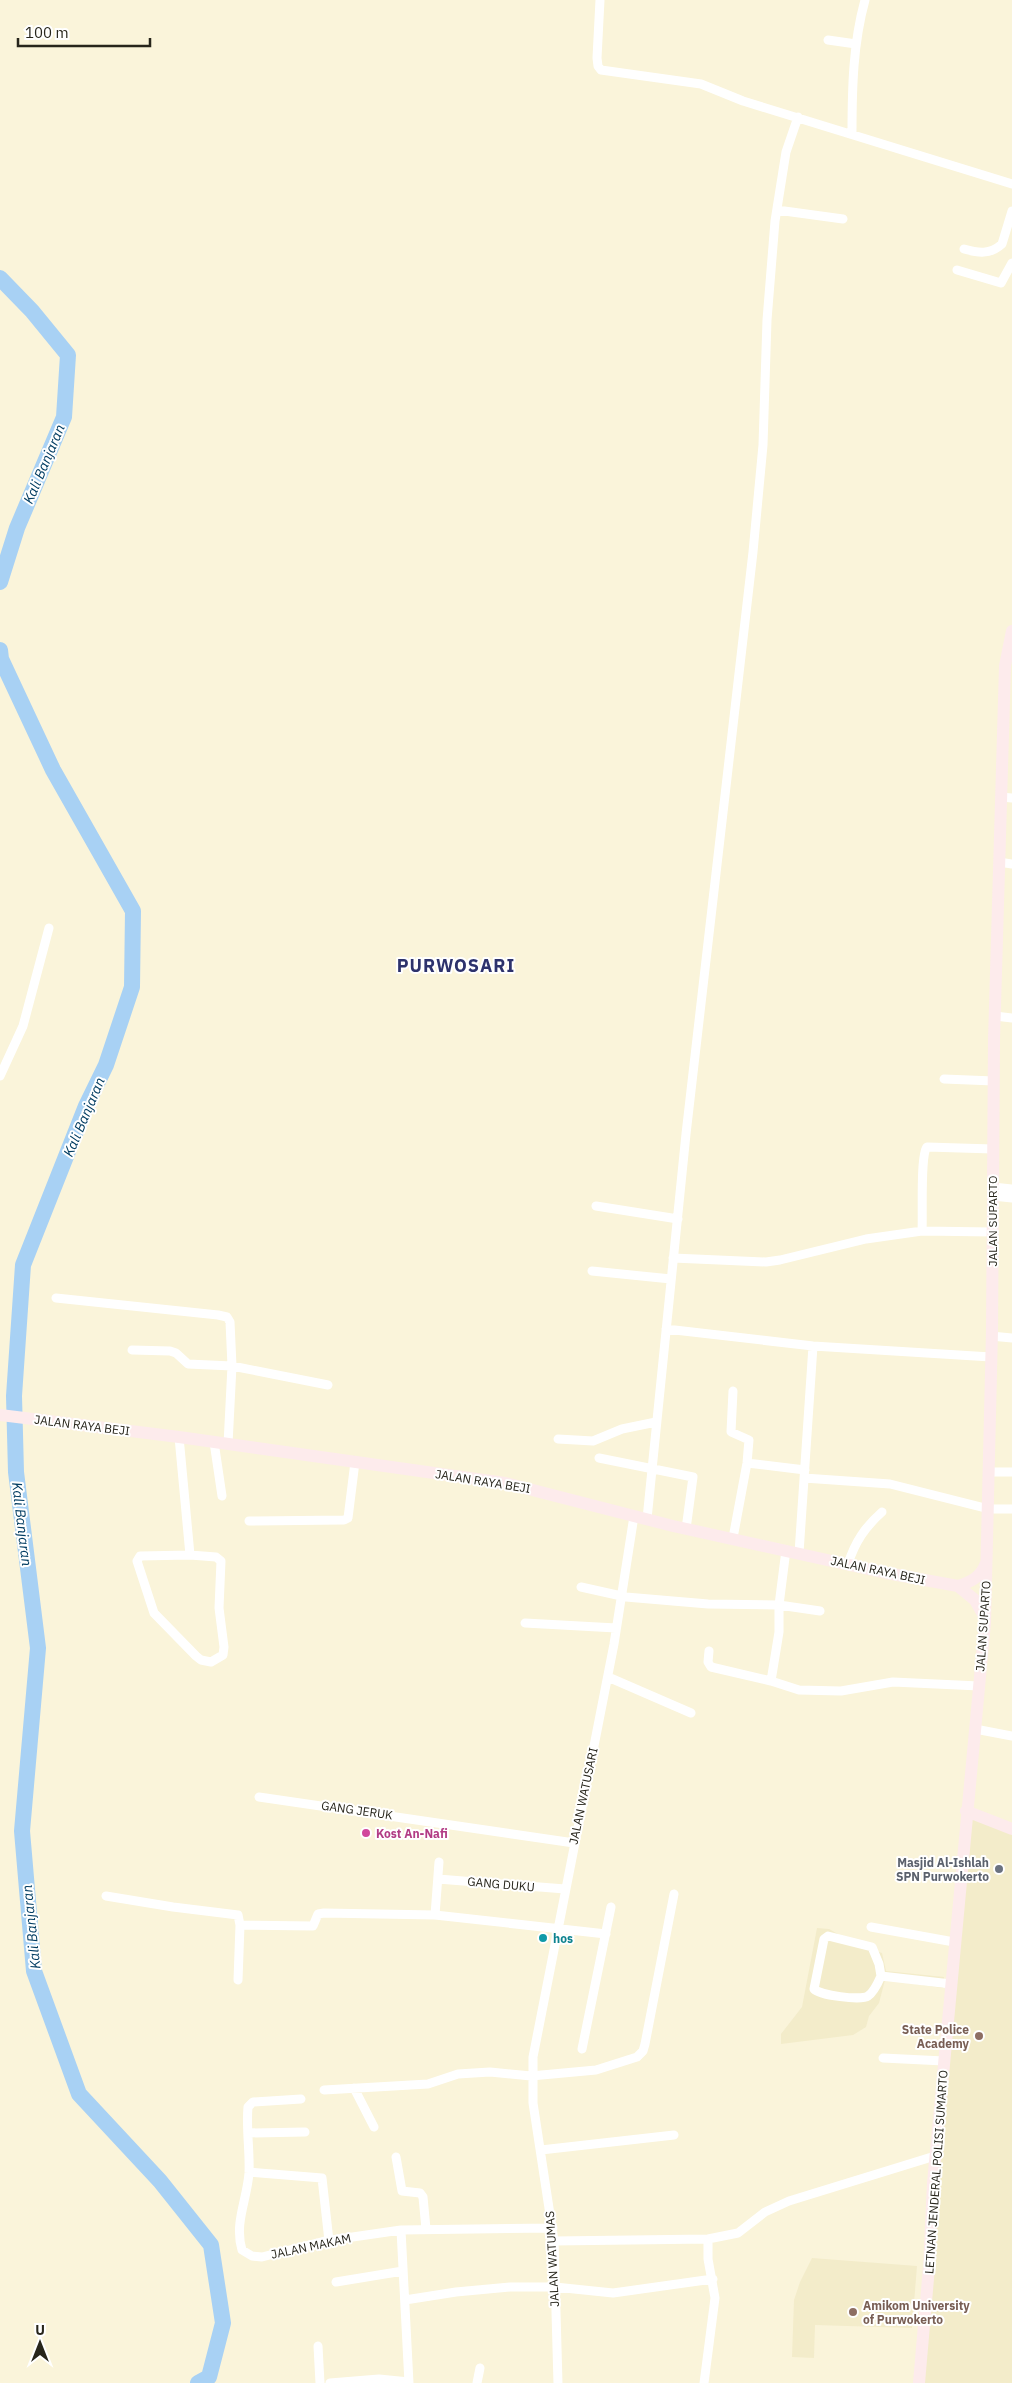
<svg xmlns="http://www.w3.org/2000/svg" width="1012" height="2383" font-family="'IBM Plex Sans',sans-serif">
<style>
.built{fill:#f3ecca}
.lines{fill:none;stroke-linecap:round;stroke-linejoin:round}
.river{stroke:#a8d1f4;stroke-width:16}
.street{stroke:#fff;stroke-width:9}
.secondary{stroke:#fdebec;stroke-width:12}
.hotel-dot{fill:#d1479c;stroke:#fff;stroke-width:2}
.worship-dot{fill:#6b7280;stroke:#fff;stroke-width:2}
.culture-dot{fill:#0f9aa8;stroke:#fff;stroke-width:2}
.education-dot{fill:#8d6e63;stroke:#fff;stroke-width:2}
.labels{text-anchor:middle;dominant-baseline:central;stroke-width:4;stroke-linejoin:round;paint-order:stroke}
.street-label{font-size:12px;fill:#27251b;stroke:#fff}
.hotel-label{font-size:12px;font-weight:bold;fill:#b23c85;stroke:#fff;text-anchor:start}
.worship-label{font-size:12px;font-weight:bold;fill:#5b616d;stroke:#fff;text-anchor:end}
.culture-label{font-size:12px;font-weight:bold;fill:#0d838f;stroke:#fff;text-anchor:start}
.education-label{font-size:12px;font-weight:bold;fill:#785e54;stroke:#fff;text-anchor:end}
.water-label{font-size:14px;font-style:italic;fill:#023d62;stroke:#fff}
.district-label{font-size:18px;font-weight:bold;letter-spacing:1px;fill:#2d326c;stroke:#fff}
</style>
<rect width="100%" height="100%" fill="#faf4da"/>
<!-- built -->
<path class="built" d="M966,1811L1012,1829V2383H919Z
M817,1928L829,1929L854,1943L882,1953L886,1971L944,1977L943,1988L885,1980L879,2003L869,2016L866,2027L853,2035L781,2044V2034L802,2007Z
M812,2258L917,2266L912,2328L815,2325L814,2358L792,2357L794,2300L800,2282Z"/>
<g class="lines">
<!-- river -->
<path class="river" d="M0,278L32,311L68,355L64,417L17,528L0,582
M0,650L1,659L53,770L133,911L132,987L106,1065L86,1106L23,1265L14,1396L16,1472L38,1648L22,1831L34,1971L79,2094L160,2181L211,2245L223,2323L209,2377L198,2383"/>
<!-- street -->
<path class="street" d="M600,0L597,58L598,66L601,70L701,84L743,101L1012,184
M828,40L856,44
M852,133C852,89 853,43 865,0
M777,210L843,219
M964,249C978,253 990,255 1002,244L1012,211
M957,270L1001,283L1012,263
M1001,797L1012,798
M999,862L1012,864
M995,1016L1012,1018
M0,1076L23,1026L49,928
M944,1079L994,1081
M993,1187L1012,1189
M993,1196L1012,1198
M596,1206L678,1219
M922,1231C923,1217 920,1155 927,1147L993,1149
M673,1258L766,1262L780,1260L866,1239L922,1231L992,1232
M592,1271L671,1279
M56,1298L218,1315L227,1317L230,1322L232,1366L228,1444
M666,1329L813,1346L991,1357
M991,1336L1012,1338
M132,1350L170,1351L176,1353L188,1364L232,1366L328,1385
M179,1437L190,1555L140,1556L137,1561L154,1613L196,1656L201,1660L211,1662L223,1655L224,1647L219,1608L221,1561L216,1557L190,1555
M558,1439L593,1441L622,1429L656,1422
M214,1442L222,1496
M599,1458L693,1477L686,1529
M747,1463L805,1470
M989,1472H1012
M804,1478L890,1484L989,1509H1012
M647,1519L686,1134L753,552L763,445L767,320L775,221L786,152L798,117
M249,1521L344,1520L348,1518L355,1462
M733,1538L747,1463L749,1440L731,1432L733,1391
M799,1553L813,1346
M848,1564C855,1542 865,1527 882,1512
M581,1587L626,1597L708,1604L779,1605L786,1550
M525,1623L616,1628
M709,1651L708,1662L711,1667L771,1681L799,1690L841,1691L893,1682L979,1686
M608,1677L691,1713
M771,1681L779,1632V1605L820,1611
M975,1729L1012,1736
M259,1797L574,1843
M438,1879L565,1889
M106,1896L173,1907L238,1915L240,1925L238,1980
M435,1915L439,1862
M240,1925L313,1926L318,1914L324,1913L435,1915L606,1934
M871,1927L954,1942
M881,1976L879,1964L872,1947L828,1936L824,1939L814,1989C819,1995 861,2001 868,1996C874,1992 878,1983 881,1976L951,1984
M582,2049L611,1907
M883,2058L944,2061
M354,2088L374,2127
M324,2090L428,2084L458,2074L490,2072L531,2076L596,2070L637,2057L643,2051L645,2044L674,1894
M301,2099L253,2102L248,2107C246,2129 250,2151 249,2173C247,2200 234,2223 242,2250L252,2256L262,2257L325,2241L401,2230L553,2228
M248,2133L305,2132
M541,2150L674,2135
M396,2157L402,2191L420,2193L423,2197L426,2229
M249,2172L322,2178L329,2241
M401,2230L409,2383
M554,2241L708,2239L738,2233L765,2212L789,2201L935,2156
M336,2282L403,2271
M405,2300L456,2292L510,2287H555L613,2293L713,2279
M318,2346L320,2383
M330,2383L379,2379L409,2382
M477,2383L480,2368
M558,2383L554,2241L533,2103V2057L614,1644L634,1516
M704,2383L715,2298L708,2259V2239"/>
<!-- secondary -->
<path class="secondary" d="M0,1415L179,1437L505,1483L673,1526L886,1573L958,1586L975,1600L984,1616
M958,1586C971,1582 981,1577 986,1563
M966,1811L1012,1829
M919,2383L929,2267L933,2183L985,1623L992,1331L994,1040L1005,666L1012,631"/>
</g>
<!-- markers -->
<circle class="hotel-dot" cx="366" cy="1833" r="5"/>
<circle class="worship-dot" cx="999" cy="1869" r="5"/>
<circle class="culture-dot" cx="543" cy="1938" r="5"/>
<g class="education-dot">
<circle cx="979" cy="2036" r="5"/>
<circle cx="853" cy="2312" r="5"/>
</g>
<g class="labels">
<!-- street labels -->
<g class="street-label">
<text transform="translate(992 1221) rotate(-90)">JALAN SUPARTO</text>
<text transform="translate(82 1425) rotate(7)">JALAN RAYA BEJI</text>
<text transform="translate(483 1481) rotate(9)">JALAN RAYA BEJI</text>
<text transform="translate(878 1570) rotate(12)">JALAN RAYA BEJI</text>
<text transform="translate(983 1626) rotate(-86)">JALAN SUPARTO</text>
<text transform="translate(583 1796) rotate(-78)">JALAN WATUSARI</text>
<text transform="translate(357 1810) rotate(8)">GANG JERUK</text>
<text transform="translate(501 1884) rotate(5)">GANG DUKU</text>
<text transform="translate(936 2172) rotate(-86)">LETNAN JENDERAL POLISI SUMARTO</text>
<text transform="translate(311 2246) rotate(-12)">JALAN MAKAM</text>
<text transform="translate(552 2259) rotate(-93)">JALAN WATUMAS</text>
</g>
<!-- hotel labels -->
<g class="hotel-label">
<text x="376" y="1833">Kost An-Nafi</text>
</g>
<!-- worship labels -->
<g class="worship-label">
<text x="989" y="1862">Masjid Al-Ishlah<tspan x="989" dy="14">SPN Purwokerto</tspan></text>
</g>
<!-- culture labels -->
<g class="culture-label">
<text x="553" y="1938">hos</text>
</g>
<!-- education labels -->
<g class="education-label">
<text x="969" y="2029">State Police<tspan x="969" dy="14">Academy</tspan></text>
<text x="863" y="2305" text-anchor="start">Amikom University<tspan x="863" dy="14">of Purwokerto</tspan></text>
</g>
<!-- water labels -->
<g class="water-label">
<text transform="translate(44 464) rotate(-67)">Kali Banjaran</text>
<text transform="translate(84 1117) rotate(-67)">Kali Banjaran</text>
<text transform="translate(22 1524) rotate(83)">Kali Banjaran</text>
<text transform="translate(31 1927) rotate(-96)">Kali Banjaran</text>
</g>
<!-- district labels -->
<g class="district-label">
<text x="456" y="965">PURWOSARI</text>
</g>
</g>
<!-- north arrow -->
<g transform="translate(40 2343)" stroke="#ffffff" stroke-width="4" paint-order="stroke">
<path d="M0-4L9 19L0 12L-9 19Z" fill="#27251b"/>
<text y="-8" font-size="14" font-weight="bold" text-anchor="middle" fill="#27251b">U</text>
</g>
<!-- scale -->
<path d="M18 38v8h132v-8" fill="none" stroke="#27251b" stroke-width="2.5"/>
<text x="25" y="38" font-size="15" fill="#27251b" stroke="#ffffff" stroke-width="4" paint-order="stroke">100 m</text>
</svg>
